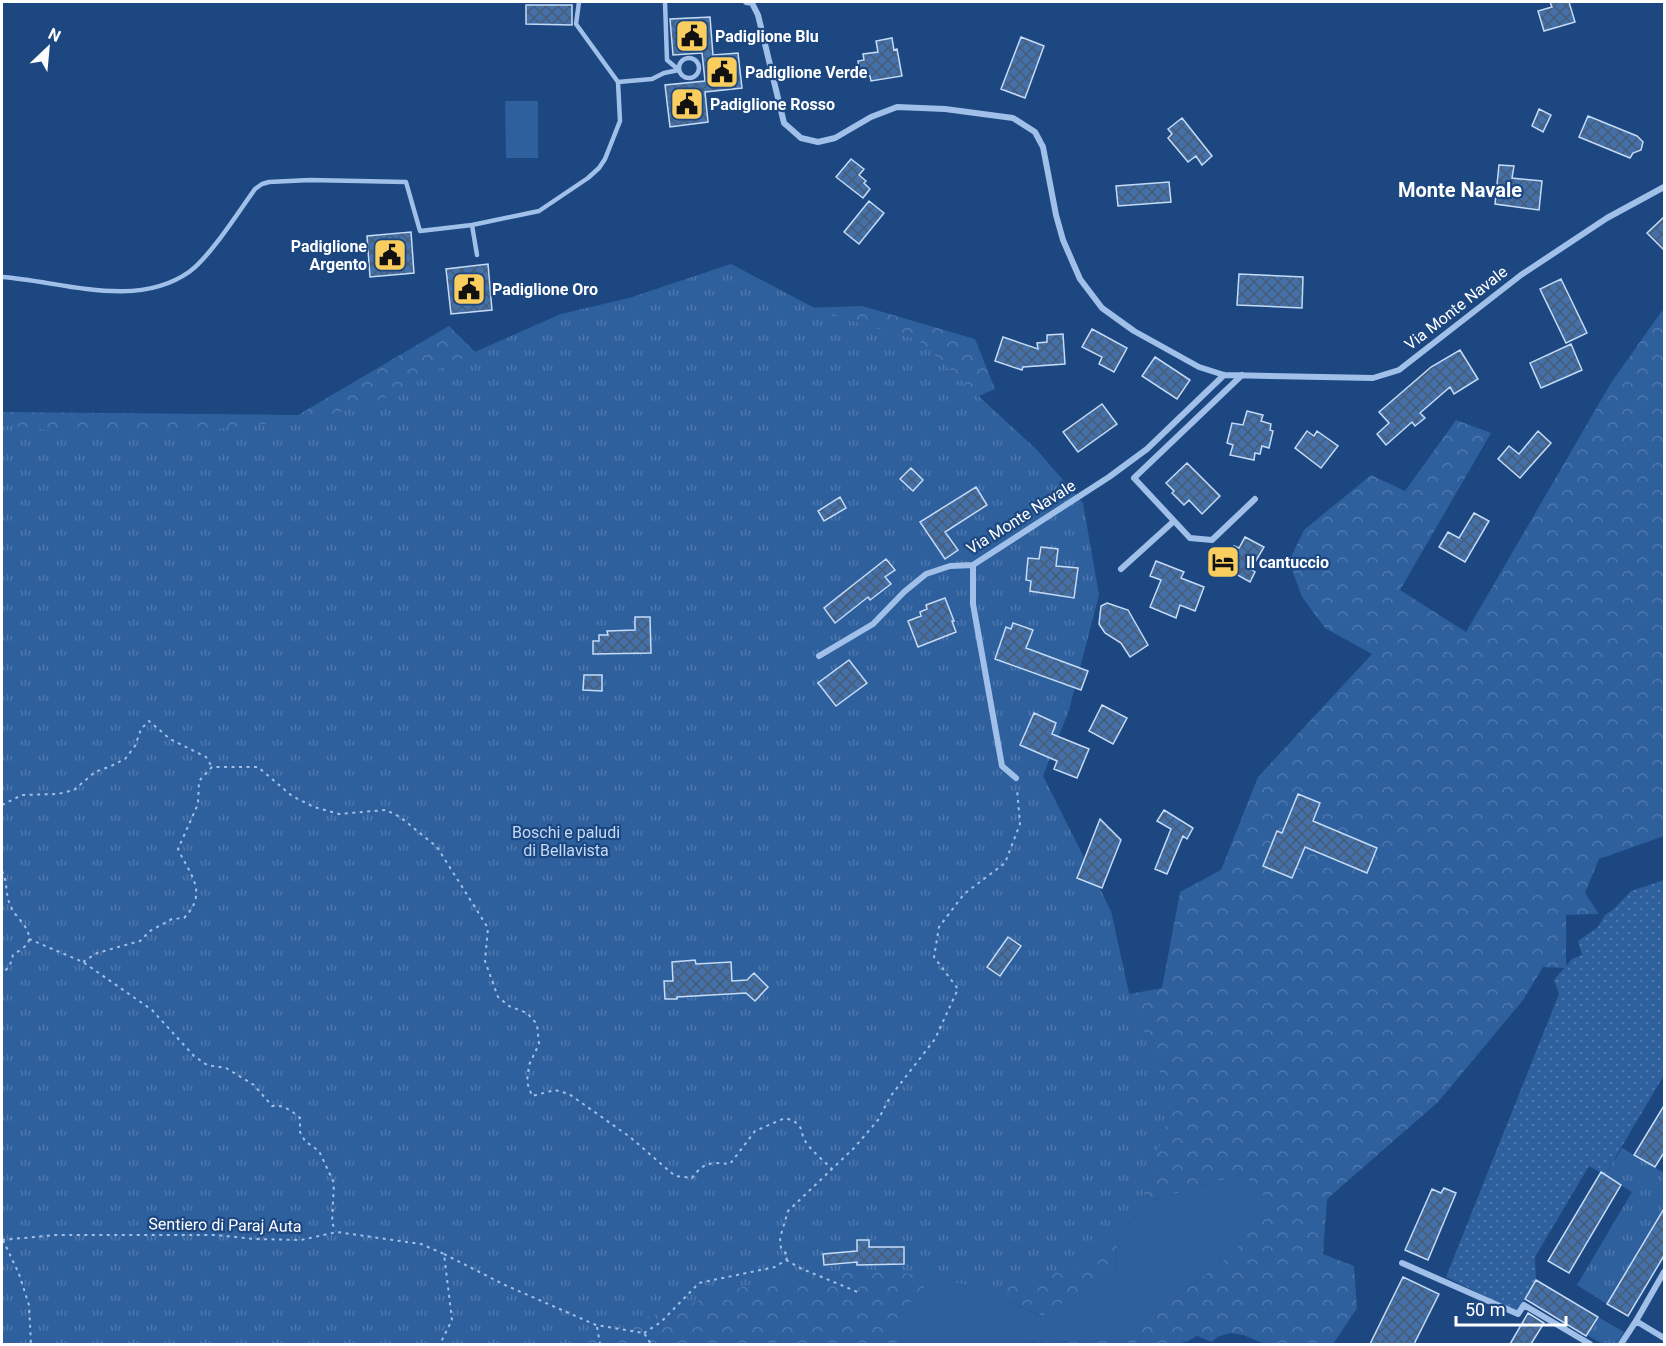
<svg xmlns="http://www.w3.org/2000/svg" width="1666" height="1346" font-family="Roboto,sans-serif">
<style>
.grass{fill:#2f609e}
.forest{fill:url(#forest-crowns)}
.park{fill:url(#park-tufts)}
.garden{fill:url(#garden-dots)}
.building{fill:url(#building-cross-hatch);stroke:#c4dbf7;stroke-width:1.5}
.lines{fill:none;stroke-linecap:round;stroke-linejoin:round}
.path{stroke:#a0c0e9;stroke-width:2;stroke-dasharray:3 4.5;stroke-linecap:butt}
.service{stroke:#a0c0e9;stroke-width:4.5}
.minor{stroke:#a0c0e9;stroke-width:6}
.labels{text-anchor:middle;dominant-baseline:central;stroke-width:4.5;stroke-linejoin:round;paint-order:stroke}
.poi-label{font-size:16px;font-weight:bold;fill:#fff;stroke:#1c4780;text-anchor:start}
.street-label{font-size:16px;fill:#fff;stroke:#1c4780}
.park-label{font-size:16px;fill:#c4dbf7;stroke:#1c4780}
.quarter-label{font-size:20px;font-weight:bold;fill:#fff;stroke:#1c4780}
</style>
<defs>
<pattern id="forest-crowns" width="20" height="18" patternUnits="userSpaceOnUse" patternTransform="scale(1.5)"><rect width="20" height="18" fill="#2f609e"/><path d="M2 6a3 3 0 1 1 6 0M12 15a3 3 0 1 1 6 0" fill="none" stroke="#4e78ad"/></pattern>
<pattern id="park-tufts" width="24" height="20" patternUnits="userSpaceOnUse" patternTransform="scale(1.5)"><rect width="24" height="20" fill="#2f609e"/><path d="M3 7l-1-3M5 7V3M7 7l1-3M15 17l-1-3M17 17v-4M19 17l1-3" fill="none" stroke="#4e78ad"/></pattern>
<pattern id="garden-dots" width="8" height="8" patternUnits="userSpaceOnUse" patternTransform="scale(1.5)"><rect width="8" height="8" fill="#2f609e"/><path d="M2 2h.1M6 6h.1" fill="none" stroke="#4e78ad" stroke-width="1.8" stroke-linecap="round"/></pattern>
<pattern id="building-cross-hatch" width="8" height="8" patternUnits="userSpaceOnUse" patternTransform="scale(1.5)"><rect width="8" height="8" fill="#4470aa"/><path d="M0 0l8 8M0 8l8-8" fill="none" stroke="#485c76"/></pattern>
</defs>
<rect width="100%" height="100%" fill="#1c4780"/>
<!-- grass -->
<path class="grass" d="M505,101H538V158H506Z
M1030,1153L1003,1299L1041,1316L1115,1271L1118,1233L1153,1200L1243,1174L1271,1202L1233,1253L1121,1340L1017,1343L1016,1344H904L892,1324L940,1269Z"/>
<!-- forest -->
<path class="forest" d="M862,306L975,339L995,389L922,420L1102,999L1162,988L1180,892L1221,870L1258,777L1372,654L1325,628L1302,597L1289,561L1304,530L1371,475L1405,491L1456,420L1491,433L1400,590L1466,632L1611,383L1664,308V836L1599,859L1585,893L1599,914L1566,915V968L1543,967L1523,1000L1438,1102L1327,1199L1323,1254L1354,1266L1357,1308L1333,1344H1265L1243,1335L1230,1333L1217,1337L1212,1342L1197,1336L1188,1341L1176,1344H1016L1017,1343L1121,1340L1233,1253L1270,1202L1243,1174L1153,1200L1118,1233L1115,1271L1042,1316L1003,1299L1001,1271L940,1269L892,1324L904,1344H2V412L298,415L449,326L536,412L722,311Z"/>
<!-- park -->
<path class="park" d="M731,264L824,313L918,340L1037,450L1083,503L1099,595L1069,710L1043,776L1111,911L1129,993L1172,1105L1139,1213L1077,1264L992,1291L930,1276L865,1269L752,1284L659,1313L582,1344H2V425L105,436L178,433L319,418L381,400L470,354L561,314L629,298Z
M1622,1148L1664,1173V1218L1659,1216L1607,1304L1577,1285L1632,1192L1605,1175Z
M1598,1317L1624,1332L1617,1344H1603L1587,1335Z"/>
<!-- garden -->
<path class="garden" d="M1664,880V1075L1605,1175L1589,1166L1535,1257L1536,1280L1517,1312L1446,1277L1559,994L1554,980L1572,959L1582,955L1578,941L1598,927L1605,915L1614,909L1631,891Z"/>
<!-- building -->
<path class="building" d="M1550,2H1569L1575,22L1544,31L1538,11L1552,7Z
M526,5H572V25L526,24Z
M710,17L713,55L738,53L742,88L705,92L708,122L670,127L665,85L705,81L702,53L673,55L670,19Z
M1021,37L1044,46L1025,98L1001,89Z
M892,38L894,50L897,49L902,76L871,81L870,76L860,77L858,61L864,60L863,54L878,52L876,41Z
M1539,109L1551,115L1543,132L1532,126Z
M1588,116L1637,136L1643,142L1641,150L1633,153L1630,158L1579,137Z
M1182,118L1212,156L1202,165L1196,156L1188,162L1168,138L1172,134L1168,129Z
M851,159L864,169L859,175L866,181L864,183L870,189L863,198L836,177Z
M1499,165L1514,166L1512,178L1542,181L1539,210L1495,204Z
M1169,182L1171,202L1118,206L1116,186Z
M869,201L884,213L859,244L844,232Z
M1665,216V251L1647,233Z
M411,232L414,273L370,277L367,236Z
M488,264L492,310L451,314L446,269Z
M1239,274L1303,277L1302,308L1237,305Z
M1561,279L1587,333L1566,343L1540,289Z
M1092,329L1127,348L1114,372L1099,364L1102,357L1082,347Z
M1063,334L1065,364L1023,367L1022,370L995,361L1003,337L1038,349L1037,343L1047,342V335Z
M1571,344L1582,370L1541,388L1530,363Z
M1460,350L1478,379L1454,394L1450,387L1420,413L1425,418L1415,426L1412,422L1386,445L1377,434L1389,423L1379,412L1431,367Z
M1155,357L1190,380L1177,399L1142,376Z
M1102,404L1117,424L1078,452L1063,432Z
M1247,411L1263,415L1261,421L1271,424L1270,430L1273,431L1269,448L1262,446L1260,454L1255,453L1254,460L1230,455L1233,445L1227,443L1232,423L1243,425Z
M1307,431L1314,436L1317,431L1338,446L1321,468L1295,448Z
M1538,431L1551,443L1520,478L1498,459L1509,446L1519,454Z
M1187,463L1220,496L1202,514L1189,500L1184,505L1172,493L1174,491L1166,483Z
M911,468L923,480L913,491L900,479Z
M976,487L987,505L945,532L958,550L945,559L920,522Z
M840,497L846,508L824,521L818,511Z
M1474,513L1489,521L1465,562L1439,547L1448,532L1459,538Z
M1245,537L1264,547L1251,569L1255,572L1250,582L1232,572L1233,570L1220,562L1226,550L1230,552L1234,546L1239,548Z
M1041,547L1058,549L1056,566L1078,568L1074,598L1030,591L1031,581L1026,580L1028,558L1039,559Z
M886,559L895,570L885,577L891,584L870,600L868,597L835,623L824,608Z
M1156,561L1184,572L1181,578L1204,587L1195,611L1180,605L1176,618L1150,607L1161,580L1150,576Z
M945,598L954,621H952L956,632L918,647L908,621L921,616L920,612L927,609L926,605Z
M1107,603L1128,610L1148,645L1130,657L1121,643L1105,633L1099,624L1101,606Z
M635,617H650L651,653L593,654V641H599V635H608L607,631L635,630Z
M1013,623L1033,630L1026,648L1088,671L1081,690L995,659L1006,627L1011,629Z
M849,660L867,683L836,706L818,683Z
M584,675H602V691L583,690Z
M1102,705L1127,718L1113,744L1089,731Z
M1034,713L1056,723L1052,734L1089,749L1077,778L1054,769L1057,761L1020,745Z
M1298,794L1320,803L1313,821L1377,848L1367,873L1305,847L1292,878L1263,866L1277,831L1282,833Z
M1164,810L1193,828L1187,839L1183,836L1167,874L1155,869L1171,829L1157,821Z
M1100,819L1121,840L1102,888L1077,878Z
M1008,937L1021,946L1000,976L987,967Z
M695,960L696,964L731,962L732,981L747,980L754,973L768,987L755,1001L746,993L677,997V999H665L664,981H673L672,962Z
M1665,1104V1151L1655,1167L1634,1155Z
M1601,1172L1621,1185L1569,1273L1548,1261Z
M1444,1188L1456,1193L1428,1260L1405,1250L1432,1189L1441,1193Z
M1665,1207V1254L1628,1316L1607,1304Z
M857,1240H869V1247H904V1264L857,1265V1262L824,1265L823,1254L857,1251Z
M1403,1277L1439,1294L1414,1344H1370Z
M1536,1280L1598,1317L1586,1336L1525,1299Z
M1528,1313L1544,1323L1531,1344H1510Z"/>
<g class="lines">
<!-- path -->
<path class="path" d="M2,805L22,795L58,794L74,790L95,772L111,766L125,759L135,746L141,729L149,721L170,739L206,757L212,767
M2,871C8,882 5,895 11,907C15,917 30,927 29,939C29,946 18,951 13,955L10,965L2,975
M29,939L83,962L152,1010L194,1056L207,1065L226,1068L254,1085L272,1106C283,1104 292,1111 300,1118V1132L305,1141L319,1151L334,1183L332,1223L336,1231
M83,962L97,953L140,941L150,931L172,919L184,918C209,892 190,875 178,849L198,804L199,781L212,767H258L292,796L314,807L339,814L386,810L400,817L437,847L488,928L485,961L498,997L509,1006L527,1013L537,1024L539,1044L529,1065L527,1082L532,1096L555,1090L569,1094L630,1137L675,1176L692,1178C704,1162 710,1162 730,1164L755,1131L785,1118C808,1125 797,1132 808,1145C815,1154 824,1161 832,1169
M2,1240L56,1235H216L255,1239L301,1240L337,1232L421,1244L444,1254L452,1320L440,1344
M3,1240L19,1274L29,1305L31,1344
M444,1254L505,1285L596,1325L644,1333L651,1344
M786,1260L800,1268L860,1293
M597,1327L600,1344
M644,1333L661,1322L699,1283L775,1267L786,1260L788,1256L781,1248L780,1238L788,1211L854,1148L878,1120L890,1097L935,1039L958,989L934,957L939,927L964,894L1005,863L1020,824L1017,789"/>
<!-- service -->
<path class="service" d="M579,2L576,24L618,82
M679 68a10 10 0 1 1 20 0a10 10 0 1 1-20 0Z
M472,225L477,255
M2,277C61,281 135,310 189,272C210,257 239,211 255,189L262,184L269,182L310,180L406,182L420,231L472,225L539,211L588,178L599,168L605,159L620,121L618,82L652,79L664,73L679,70L667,60L665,2"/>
<!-- minor -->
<path class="minor" d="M746,2L752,3L758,15L784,123L801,138L818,142L835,138L871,117L897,107L945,109L1013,118L1035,132L1043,147L1056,215L1063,240L1080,279L1102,308L1134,331L1199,367L1224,375L1373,378L1399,370L1521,275L1607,218L1664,187
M1242,375L1134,478L1190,538L1212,540L1255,499
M973,565V604L1002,766L1016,778
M1121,569L1174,521
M819,656L873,624L904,592L926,574L950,566L973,565L1109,477L1147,449L1224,375
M1402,1263L1518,1314L1524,1305L1590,1344
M1664,1272L1636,1321L1664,1338
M1621,1344L1636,1321"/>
</g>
<!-- icons -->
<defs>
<symbol id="civic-square" viewBox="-11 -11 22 22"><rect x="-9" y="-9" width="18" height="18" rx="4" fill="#f9ce5e" stroke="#1c4780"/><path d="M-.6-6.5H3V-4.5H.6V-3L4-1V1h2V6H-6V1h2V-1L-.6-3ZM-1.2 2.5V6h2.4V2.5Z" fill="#111"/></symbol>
<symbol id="hotel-square" viewBox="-11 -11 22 22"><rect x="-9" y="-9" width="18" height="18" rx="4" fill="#f9ce5e" stroke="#1c4780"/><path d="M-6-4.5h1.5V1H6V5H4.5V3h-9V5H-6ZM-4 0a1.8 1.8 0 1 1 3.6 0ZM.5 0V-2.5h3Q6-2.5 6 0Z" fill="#111"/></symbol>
</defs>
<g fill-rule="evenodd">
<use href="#civic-square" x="673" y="17" width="38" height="38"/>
<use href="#civic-square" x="703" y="53" width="38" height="38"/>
<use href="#civic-square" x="668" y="85" width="38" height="38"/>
<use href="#civic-square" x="371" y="236" width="38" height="38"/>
<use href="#civic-square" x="450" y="270" width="38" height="38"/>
<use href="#hotel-square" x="1204" y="543" width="38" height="38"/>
</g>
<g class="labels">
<!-- poi labels -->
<g class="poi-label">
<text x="715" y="36">Padiglione Blu</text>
<text x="745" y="72">Padiglione Verde</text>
<text x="710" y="104">Padiglione Rosso</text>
<text x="367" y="246" text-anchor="end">Padiglione<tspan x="367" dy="18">Argento</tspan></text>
<text x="492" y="289">Padiglione Oro</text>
<text x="1246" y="562">Il cantuccio</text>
</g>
<!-- street labels -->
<g class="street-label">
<text transform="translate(1456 308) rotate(-38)">Via Monte Navale</text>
<text transform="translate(1021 517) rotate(-32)">Via Monte Navale</text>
<text transform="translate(225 1225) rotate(1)">Sentiero di Paraj Auta</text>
</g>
<!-- park labels -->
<g class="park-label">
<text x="566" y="832">Boschi e paludi<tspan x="566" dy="18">di Bellavista</tspan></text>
</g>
<!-- quarter labels -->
<g class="quarter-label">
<text x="1460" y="190">Monte Navale</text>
</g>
</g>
<!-- border -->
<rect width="1666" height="1346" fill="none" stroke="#ffffff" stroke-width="6"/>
<!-- north arrow -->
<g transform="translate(48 48) rotate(26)" stroke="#1c4780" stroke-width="4.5" paint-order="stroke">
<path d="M0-4.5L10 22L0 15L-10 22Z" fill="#ffffff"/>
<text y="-9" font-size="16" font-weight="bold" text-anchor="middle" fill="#ffffff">N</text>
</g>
<!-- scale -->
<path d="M1456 1316v9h110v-9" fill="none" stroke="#ffffff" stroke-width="3"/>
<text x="1465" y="1316" font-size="18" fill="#ffffff" stroke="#1c4780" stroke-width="4.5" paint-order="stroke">50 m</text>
</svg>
